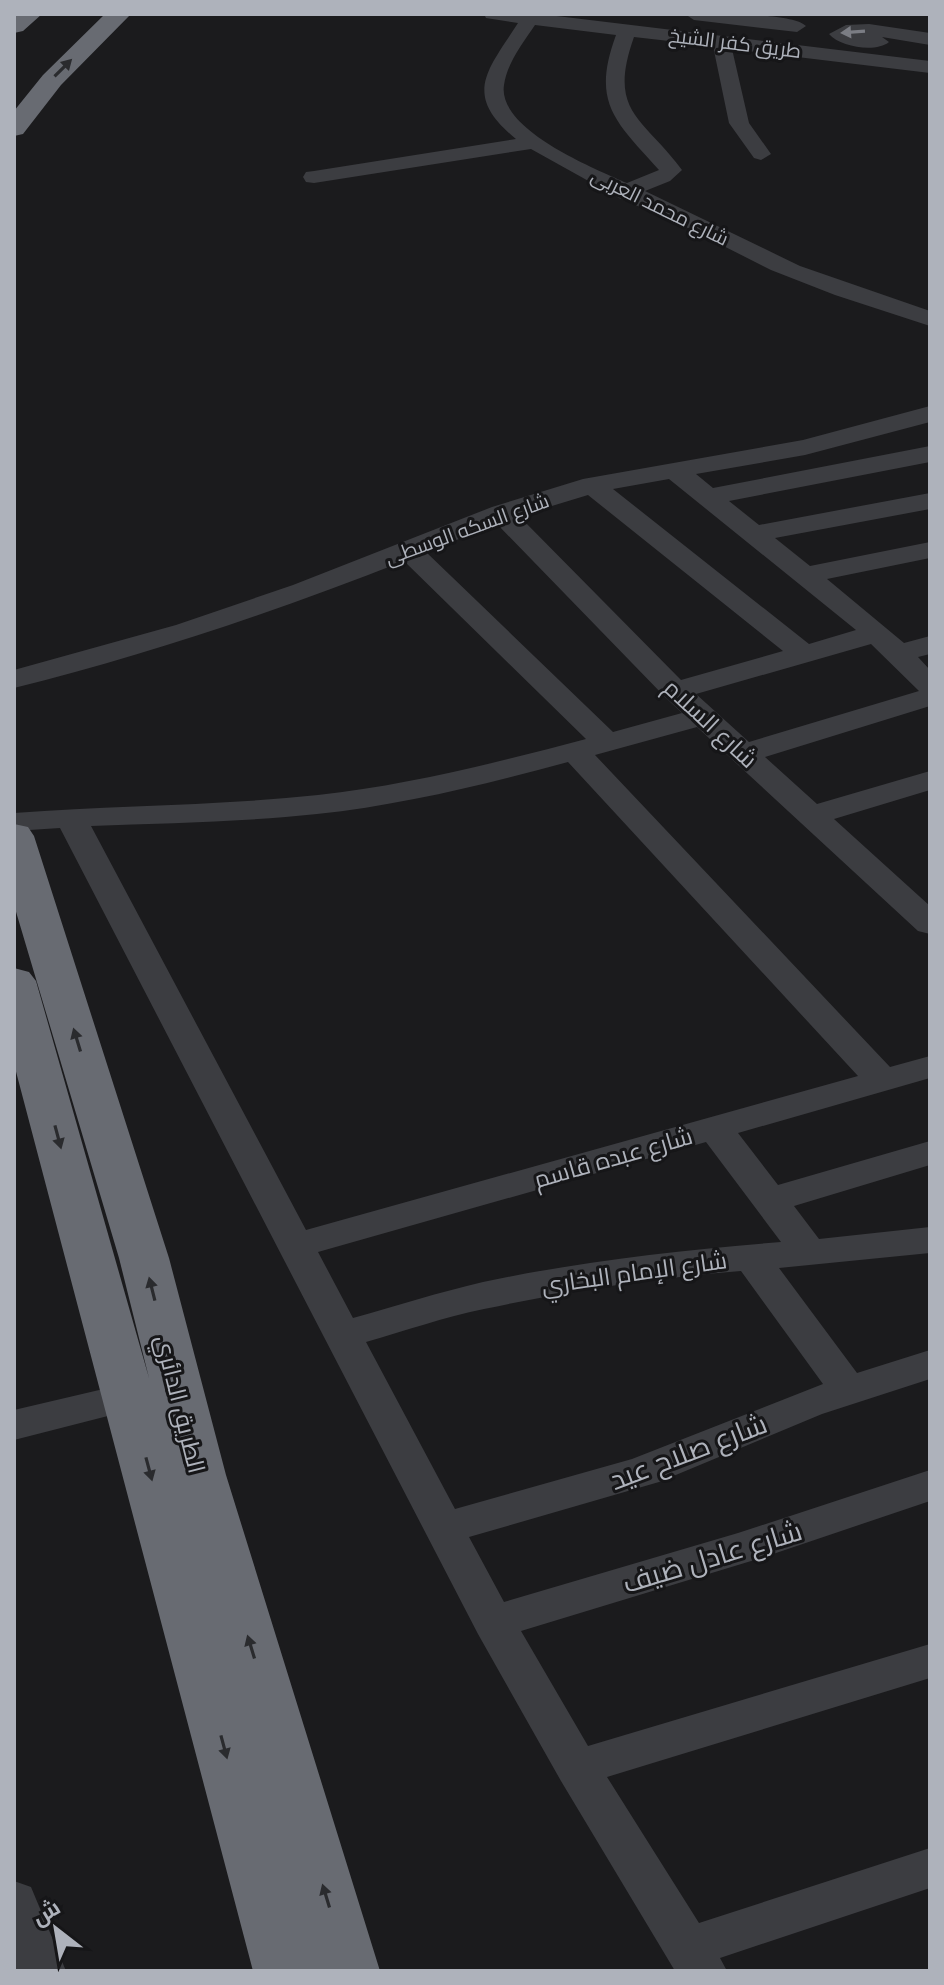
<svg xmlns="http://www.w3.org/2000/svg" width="944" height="1985" font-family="'Public Sans',Cairo,sans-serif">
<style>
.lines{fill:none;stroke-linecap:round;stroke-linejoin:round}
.minor{fill:#3c3d41;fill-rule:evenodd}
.highway{fill:#686b72;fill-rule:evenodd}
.oneway{fill:#7b7d84}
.oneway2{fill:#2a2b2e}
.labels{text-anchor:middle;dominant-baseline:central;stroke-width:6;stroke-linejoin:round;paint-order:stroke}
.far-street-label{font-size:20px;fill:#aeb2bb;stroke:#161618}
.street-label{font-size:24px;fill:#aeb2bb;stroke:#161618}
.near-street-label{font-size:28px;fill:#aeb2bb;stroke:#161618}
</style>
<rect width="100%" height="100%" fill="#1b1b1d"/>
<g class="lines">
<!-- minor -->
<path class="minor" d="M484,14H540L930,61V73L732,49L749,123L771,154L761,160L754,158L729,123L713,46L634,37C607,113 643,117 682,170L670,181L645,191L800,266L930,311V326L835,295L771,270L680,224L619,198L531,149L314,183L306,182L303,177L306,172L314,171L516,139C462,95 487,71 518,23L486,18ZM535,25L616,35C591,103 615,121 659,170L627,183C593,168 497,129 504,85C507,63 523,43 535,25Z
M685,14C708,14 792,12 806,26L797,32L694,20Z
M869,24L930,33V45L882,37L889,42C876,53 840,47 829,34L846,25Z
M930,406V422L805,455L696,474L713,488L930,446V462L729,501L759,525L930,493V509L775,538L810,566L930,542V558L827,579L904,643L930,636V654L918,657L930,670V706L765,757L817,804L930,771V790L834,819L930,906V934L918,931L697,727L595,755L890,1067L930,1056V1078L738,1133L778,1185L930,1141V1165L794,1206L819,1239L930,1227V1253L779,1268L857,1373L930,1350V1379L822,1414L659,1482L469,1537L504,1602L738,1533L930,1470V1501L761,1558L521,1631L588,1746L930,1644V1678L607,1777L699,1923L930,1848V1888L720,1958L727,1971H675L561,1781L478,1634L60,828L14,831V813C115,805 217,806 318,795C409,785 499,762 586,739L404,561C277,611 147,655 14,688V670L176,625L293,585L492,507L583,479L803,440ZM669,479L856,630L809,644L613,489ZM588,495L783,651L681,680L519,516ZM497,524L665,697L682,713L613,732L426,552ZM871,644L919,691L749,742L696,694ZM568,762L858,1076L306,1230L91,826C166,823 242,822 317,814C402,805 486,784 568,762ZM706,1142L781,1242C682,1250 582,1261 483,1282C440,1292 396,1306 353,1318L318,1252ZM741,1271L823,1384L632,1459L455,1509L366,1342C405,1331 444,1317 484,1309C569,1291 654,1278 741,1271Z
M129,1383L143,1387L149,1397L143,1407L14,1440V1410Z
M14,1881L31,1887L66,1971H16Z"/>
<!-- highway -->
<path class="highway" d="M14,14H42L23,31L14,33Z
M105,14H131L61,85L23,134L14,136V111L43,75Z
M14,824L28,827L34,836L169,1258L226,1475L380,1971H253L14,1064V968L29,972L36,981L149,1378L119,1258L14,905Z"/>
</g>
<!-- one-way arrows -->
<defs><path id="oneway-solid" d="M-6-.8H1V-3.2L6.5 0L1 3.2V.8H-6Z" transform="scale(2)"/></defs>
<use class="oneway" href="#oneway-solid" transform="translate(853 32) rotate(176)"/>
<g class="oneway2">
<use href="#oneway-solid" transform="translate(63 68) rotate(-45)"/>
<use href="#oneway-solid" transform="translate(77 1040) rotate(-107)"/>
<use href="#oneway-solid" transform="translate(58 1137) rotate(75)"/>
<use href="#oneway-solid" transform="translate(152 1289) rotate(-104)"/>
<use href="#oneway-solid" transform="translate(149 1469) rotate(75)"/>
<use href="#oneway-solid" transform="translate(251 1647) rotate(-107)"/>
<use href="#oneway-solid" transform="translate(224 1747) rotate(75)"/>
<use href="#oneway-solid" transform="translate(326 1896) rotate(-107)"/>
</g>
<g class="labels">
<!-- far-street labels -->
<g class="far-street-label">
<text transform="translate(735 43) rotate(7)">طريق كفر الشيخ</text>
<text transform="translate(660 207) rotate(26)">شارع محمد العربى</text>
<text transform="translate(467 529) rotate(-20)">شارع السكه الوسطى</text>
</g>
<!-- street labels -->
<g class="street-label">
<text transform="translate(711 723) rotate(43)">شارع السلام</text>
<text transform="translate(613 1157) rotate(-16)">شارع عبده قاسم</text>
<text transform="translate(634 1272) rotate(-8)">شارع الإمام البخاري</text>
<text transform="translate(181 1404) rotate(76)">الطريق الدائري</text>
</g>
<!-- near-street labels -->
<g class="near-street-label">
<text transform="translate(688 1451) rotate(-21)">شارع صلاح عيد</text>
<text transform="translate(712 1556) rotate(-17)">شارع عادل ضيف</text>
</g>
</g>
<!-- border -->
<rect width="944" height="1985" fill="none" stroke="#aeb2bb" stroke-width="32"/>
<!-- north arrow -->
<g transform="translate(56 1929) rotate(329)" stroke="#161618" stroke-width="6" paint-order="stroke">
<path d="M0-6L14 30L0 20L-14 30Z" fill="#aeb2bb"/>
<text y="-12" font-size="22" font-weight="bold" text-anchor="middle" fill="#aeb2bb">ش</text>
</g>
</svg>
